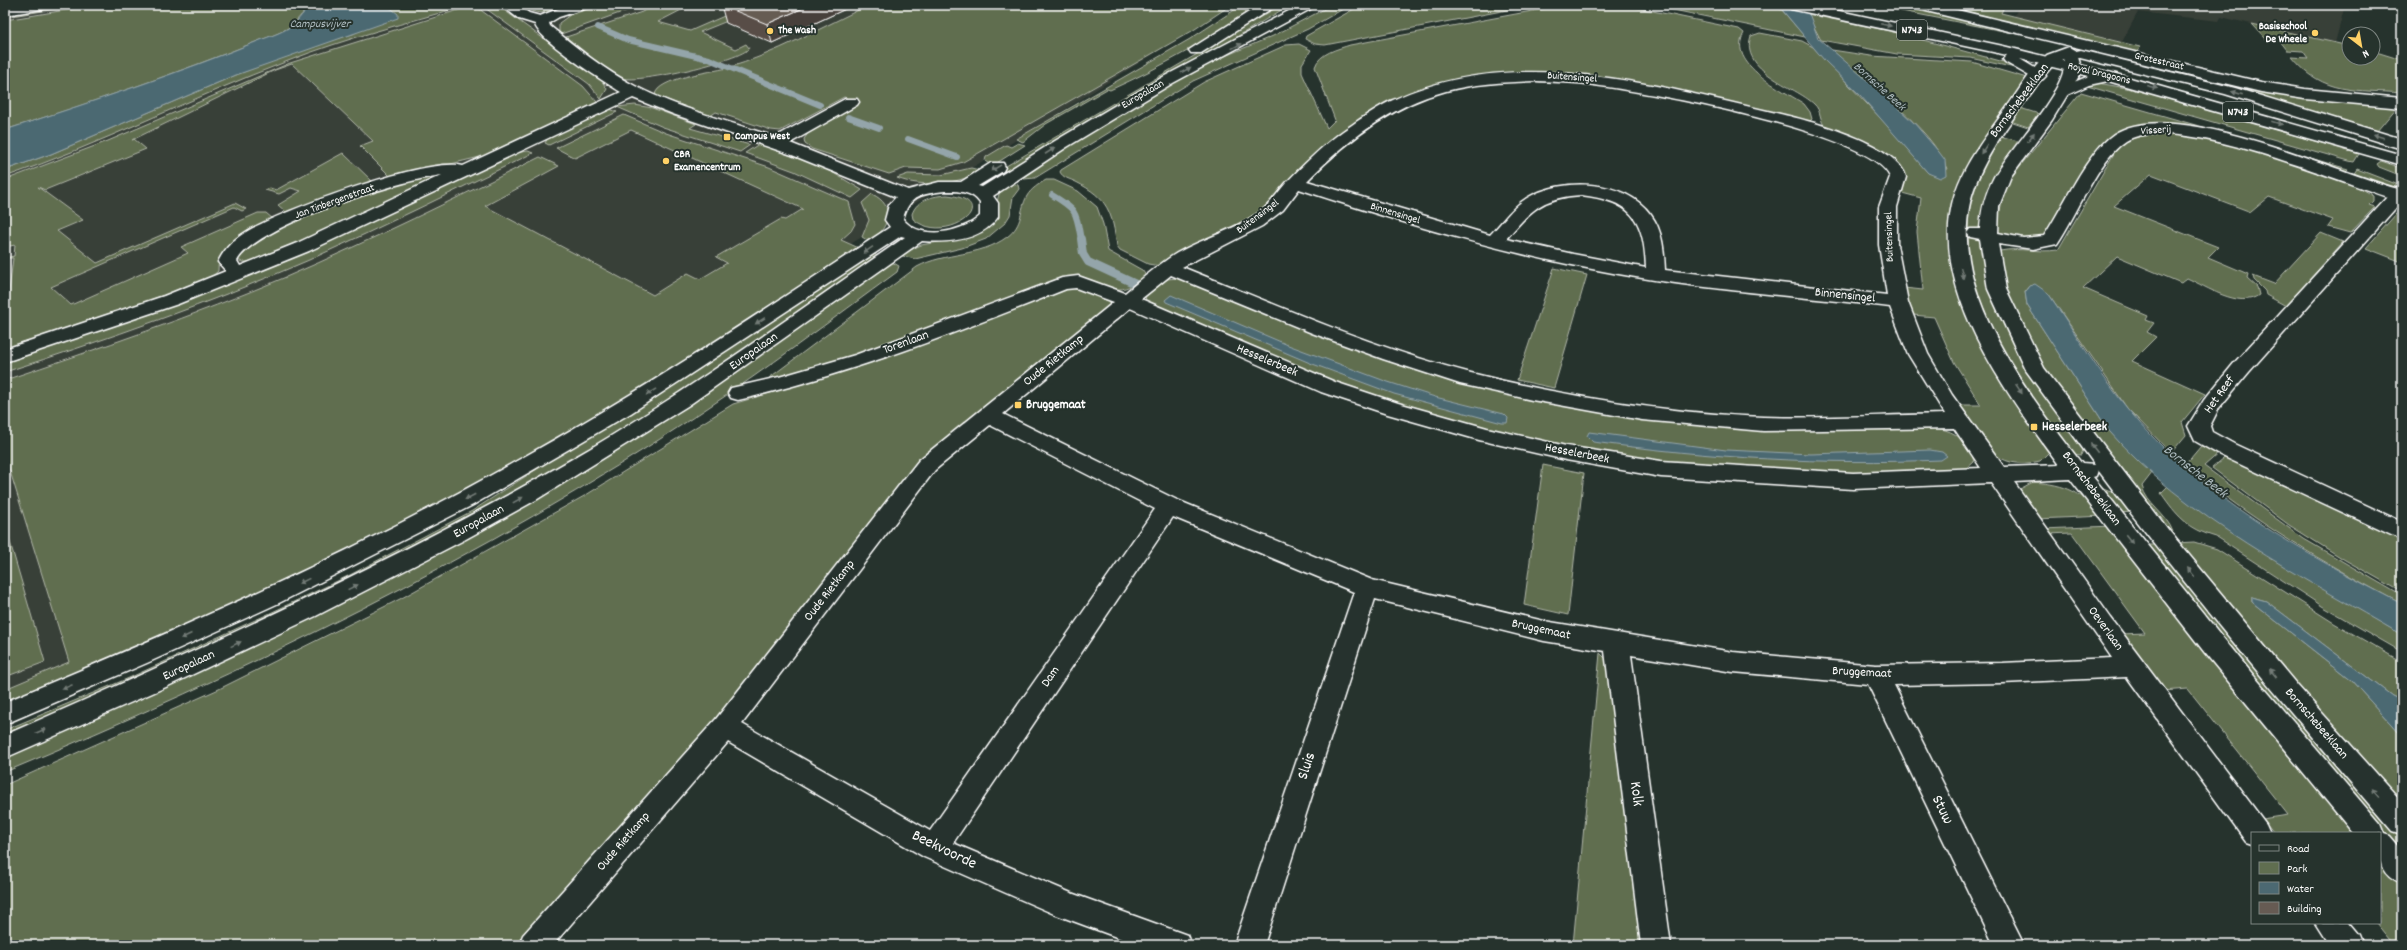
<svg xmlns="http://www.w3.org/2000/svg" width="2407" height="950" font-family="Dekko,sans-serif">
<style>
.built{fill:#393f38}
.green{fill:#606e50;stroke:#b0b6a8}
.water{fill:#4c6972;stroke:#94a5aa}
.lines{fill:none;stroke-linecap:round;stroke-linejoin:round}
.stream-far1{stroke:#94a5aa;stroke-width:6}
.stream{stroke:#94a5aa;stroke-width:8}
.minor-casing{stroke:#fff;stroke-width:3}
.major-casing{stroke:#fff;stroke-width:3}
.minor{fill:#26332d;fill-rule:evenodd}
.major{fill:#26332d;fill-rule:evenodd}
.wall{fill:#584e47;stroke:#fff}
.shaded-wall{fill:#47403a;stroke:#fff}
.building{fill:#665b53;stroke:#fff}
.oneway{fill:#727a76}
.poi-dot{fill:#ffd166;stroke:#26332d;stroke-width:1.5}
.labels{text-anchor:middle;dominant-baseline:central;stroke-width:4;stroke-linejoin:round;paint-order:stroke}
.far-poi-label{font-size:11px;font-weight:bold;fill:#fff;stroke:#26332d;text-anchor:start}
.far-street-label{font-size:11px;fill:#fff;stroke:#26332d}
.far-water-label{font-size:12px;font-style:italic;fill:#aebcc0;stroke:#26332d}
.shield{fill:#26332d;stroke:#bec2c0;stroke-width:1}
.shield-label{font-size:12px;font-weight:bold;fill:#fff}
.street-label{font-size:13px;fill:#fff;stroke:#26332d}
.poi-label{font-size:13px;font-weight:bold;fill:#fff;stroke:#26332d;text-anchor:start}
.water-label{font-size:14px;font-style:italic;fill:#aebcc0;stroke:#26332d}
.near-street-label{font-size:16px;fill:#fff;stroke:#26332d}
</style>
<rect width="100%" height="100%" fill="#26332d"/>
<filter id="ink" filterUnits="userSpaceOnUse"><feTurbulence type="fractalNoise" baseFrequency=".025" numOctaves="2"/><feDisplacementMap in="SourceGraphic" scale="8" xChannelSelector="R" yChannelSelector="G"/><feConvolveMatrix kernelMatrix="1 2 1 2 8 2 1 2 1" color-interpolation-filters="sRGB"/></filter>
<g filter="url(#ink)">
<!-- built -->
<path class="built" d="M5,5H1231L534,443L5,716Z
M2020,5H2345L2335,43L2221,17L2219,21L2138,12L2122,42L2014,16Z"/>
<!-- green -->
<path class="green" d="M62,5H82L5,17V14Z
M96,5H319C303,7 300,20 288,28C279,34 268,37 258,41C175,74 90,103 5,130V20Z
M387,5H467C407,23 346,38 288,61C192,97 102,144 5,177V170L51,154L236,75L310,47L353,34L394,12Z
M474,5L583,86L597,102L488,155L401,176H390L360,146L373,141L292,64L275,70L132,140L134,139L146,149L45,190L38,187L83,220L57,231L97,263L235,203L246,209L242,211L234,207L51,287L71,305L188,253L181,247L258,213H266L273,219C252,231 217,243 218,271L208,280L5,350V325L13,258H5L14,256L15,245L5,247V180L108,141L290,63Z
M481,5H497L602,81L607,89L601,99L589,84Z
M520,5H570C549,12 540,18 520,5Z
M595,5H642L561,34L559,32V23L574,12Z
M653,5H691L658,22L690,31L738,10L767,5L700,32L736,49L746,44L749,48C743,60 637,84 623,78C606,71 582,49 566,37L642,12Z
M869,5H1231L1192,31L963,162L940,169L906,168L889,174L812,149L805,144L804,139L809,132L859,103L844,97L780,131L771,130L716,112L710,116L655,95C657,78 712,72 727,68C773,55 824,26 869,5Z
M1242,5H1259C1212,39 1163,66 1110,90L1107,89L1046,124L1023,142L1016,139L1190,39Z
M1281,5H1290L1009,173L1001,169Z
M1332,5H1350L1308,29L1193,81L1035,178L1024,179L1019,177L1048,157L1172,82L1213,61L1273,36Z
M1361,5H1533L1325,45L1315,44L1305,39L1306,36Z
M1564,5H1624L1739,29L1744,33C1726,65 1784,90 1804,104L1810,112L1812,119L1809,122L1640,83L1567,73H1543L1425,89L1400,98L1254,218L1160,266L1148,264L1120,250L1117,246C1112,212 1108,198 1076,182C1070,179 1063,178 1060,172L1061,170L1204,82L1286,45L1299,44L1311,50L1302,64V73L1327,128L1335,120L1315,67C1319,53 1338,49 1350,45Z
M1649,5H1765L1781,9L1805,37Z
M1871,5H1913L2044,39Z
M1943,5H2005L2001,13L2140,47L2137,55Z
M1807,14L1890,31L2015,65L2020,69L1970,58L1897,54L1821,40Z
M2252,24L2349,46V58H2373V51L2402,60V93C2356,89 2324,96 2292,57L2308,58L2303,51L2287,50L2280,41L2267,40Z
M1760,33L1802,41L1813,47L1887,125L1928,173L1947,169C1933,127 1864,82 1832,50L1871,56L1972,62L2027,78L1973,157L1954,260L2051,450L2040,461C1993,472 1985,442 1961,409L1960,405H1981L1954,362L1934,317L1913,315L1904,288L1923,290L1917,232L1921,198L1902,193L1906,178L1862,140L1849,134L1826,128C1819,121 1822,111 1814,104C1795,86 1739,71 1751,36Z
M2209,81L2229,82L2397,107L2377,131Z
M2098,83L2143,91L2359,154L2354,162L2349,161L2087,86Z
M2081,92L2348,169L2345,172L2197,128L2117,137L2049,236L2036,243L1995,233L2006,183Z
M635,105L652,108L696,124L690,128L750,145L740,152L663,127L617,107Z
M2020,108L2039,114L2028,127L2010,121Z
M610,109L617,112L549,145L545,143L549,136Z
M624,115L666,133L769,167L849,202L855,224L851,231L841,240L861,249L640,393L394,531L5,707V689L69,662L5,455V380C100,348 194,316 286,277C372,240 456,198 540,157L559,166L485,206L653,295L688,273L700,279L727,263L716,257L781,219L785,220L803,209L631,130L575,158L556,148Z
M2164,133L2219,139L2334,176L2333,178L2358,187L2373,196V201L2369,205L2375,207L2350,233L2328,227L2333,220L2269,197L2251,212L2151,174L2114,206L2218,247L2208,257L2248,274L2247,278L2257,287L2259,295C2239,309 2207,287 2187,278L2181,283L2117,256L2083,288L2148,316L2146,320L2154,323L2147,332L2156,337L2132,361L2205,394L2182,422L2186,435L2171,453L2127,408L2048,293L2029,286L2025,291L2027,305L2109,431L2152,473L2142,486C2146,504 2167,514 2173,532L2166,533L2047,376L2006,300L1998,256L2000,251C2020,247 2038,253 2058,250L2116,150C2129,136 2145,134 2164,133Z
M2000,136L2018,141L2001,165L1991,184L1990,285L2084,448L2081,455L2070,454L2010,371L1964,261L1966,198Z
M1018,143L1025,145L992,166L985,161L986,157L1006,145L1011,147Z
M759,144L825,168L862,190L852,198L794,171L745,153Z
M528,151L533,153C458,189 384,226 309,260C210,303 108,339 5,372V362L178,303L321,246L515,153Z
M343,153L372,181L368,185L297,212H286L278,205L301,191L291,188L279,194L265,190L270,188L276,190Z
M2381,161L2402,168V176L2379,167L2377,164Z
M971,168L984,171C959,183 924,189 897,178L908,174L941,175Z
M2357,169L2396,184V187L2394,189L2353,175Z
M432,176L435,179L304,241L251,262H242L236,259V255L271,230L356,195Z
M1046,180H1054L1078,191L1097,207L1103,224L1108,251L1142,270L1145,274L1144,278C1118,295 1117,290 1089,280L862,355L771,379L769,378L917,267C945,252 980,257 1007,237C1024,224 1019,211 1027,196C1031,189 1039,184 1046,180Z
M1010,182L1018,185L1019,189L1013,197L1010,215L1005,223L986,239L962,248L915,259L899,255L921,245L968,237L997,202L1000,190Z
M872,194C897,206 889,228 870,242L862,237L869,220L862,203Z
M947,195C1005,201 946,247 913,219L912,214C917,199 933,196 947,195Z
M2396,214L2402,217V262L2366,248Z
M2321,233L2343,242L2286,306L2266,295L2265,291L2254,280L2253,276L2274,284Z
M871,253L881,257L676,400L434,540L5,739V730L129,678L264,616L350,575L472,511Z
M890,261L899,266L897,272C831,320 767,369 700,413C483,557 245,672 5,772V754L425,557Z
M1554,268L1587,275L1554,388L1517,380Z
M1180,278L1536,400C1630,419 1723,427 1818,430C1847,431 1875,429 1903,428C1917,428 1932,426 1945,430C1960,434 1971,447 1974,462L1965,470C1928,471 1891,474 1855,473C1705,471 1557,453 1414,410C1322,382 1234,340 1146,302L1145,295L1166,279Z
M1075,287L1109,299L1112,305L919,461L896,489L725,713L523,945H5V785L219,689L400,599L586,495L733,404L843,371L1054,291Z
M2201,446H2209L2220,452L2204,466L2304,539L2402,596V604C2323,563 2254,522 2185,465Z
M2228,455L2402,538V592L2345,560L2289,525L2212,468Z
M1543,465L1584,473L1568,615L1524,605Z
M2033,482C2069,485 2079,492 2105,516L2036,519L2022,496L2020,489Z
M2168,486L2236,536L2402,635V652L2322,606L2216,537C2188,529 2177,516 2161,493Z
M2101,487L2120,495L2137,512L2115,513Z
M5,525L45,662L5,677Z
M2112,526L2361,833H2274L2263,819L2288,815L2188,689L2163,691L2121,634L2145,633L2072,533L2047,534L2043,529Z
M2194,542L2217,549L2334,623L2402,662V701L2392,696L2266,601L2252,597V602L2258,607L2351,680L2402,736V812L2175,543Z
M2141,545H2163L2402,830V865L2380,833Z
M1600,653L1606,659L1645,945H1573Z
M2380,856L2402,882V945H2394L2376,923H2380Z"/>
<!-- water -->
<path class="water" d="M319,5H387L398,14V18L236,75L51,154L5,170V130C92,102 179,73 263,39C274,35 285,31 293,25C303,16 304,7 319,5Z
M1778,5H1799L1810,16L1818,38L1882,93L1914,123L1939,152L1945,160L1946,175L1940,178L1928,173L1860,95L1824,60Z
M2035,284L2048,293C2074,331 2098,372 2127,408C2199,496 2303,553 2402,604V635C2305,578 2183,516 2109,431L2027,305L2025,292L2029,286Z
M1171,295L1288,345L1385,381L1435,397L1504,414L1508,418L1507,423H1502L1394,394L1310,363L1166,302L1165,300Z
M1589,432L1726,450L1811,454L1930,450L1942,452L1947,456L1941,460C1821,465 1712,458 1593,442L1587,436Z
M2252,597L2266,601L2392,696L2402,701V736L2351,680L2258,607L2252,602Z"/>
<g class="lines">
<!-- stream-far1 -->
<path class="stream-far1" d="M598,27L628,40L709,59L820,105
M848,117L879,128
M908,139L957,157
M1052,195C1077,210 1076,211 1081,240"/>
<!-- stream -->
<path class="stream" d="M1081,239L1083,254L1088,262L1140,286"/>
<defs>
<path id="minor" d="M16,5H50L43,9L5,15V7Z
M501,5H517L529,13L540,16L568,5H589L587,8L559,17L549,23L550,26C577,48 604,70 635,86C679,109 728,121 775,137L845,99H857L859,102L857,105L790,143L908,190L939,182H961L991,163H1003L1005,167L1003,171L978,186L982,187L1055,141L1163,77L1300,5H1318L1173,83L1067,147L993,196L998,203V217C981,241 949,243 922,241L689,405L536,500L464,540L316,616L166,687L5,758V735C205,648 403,558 591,448C699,384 801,309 905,237L901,236L631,413L473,505L279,603L147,663L5,724V702C181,629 356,552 522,458C649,387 769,307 890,227L885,220L889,205L896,197L792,155L673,114L633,98L309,251L178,304L5,362V349L164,296L226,271L218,262C225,248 233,240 246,232C280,211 428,156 463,166L621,92C606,83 537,39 535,24L519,19ZM442,175L297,243L240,266L237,261C256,225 400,180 442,175ZM945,191C958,191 972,191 980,203V216C962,233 920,241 903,219C909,195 922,194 945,191Z
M1260,5H1277L1201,53H1191L1189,50Z
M1911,5H1936L2261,82L2305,89L2402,98V108L2305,99L2261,92L1918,9Z
M2069,47L2076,51L2081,67L2079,76L2052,120L2011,176L1999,206L1998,233L2023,238L2044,236C2063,208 2086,153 2114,134C2174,95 2336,173 2402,190V201L2249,372L2219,408L2210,426L2212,432L2234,444L2402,522V540L2218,454L2195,441L2188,426L2204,400L2235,362L2387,197C2335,179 2171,112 2126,141C2098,159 2077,215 2057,244L2033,249L1998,244L2006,289L2044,368L2170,532L2297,685L2402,802V834L2392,831C2291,713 2191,594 2098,470L2096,476L2093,477L2254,676L2380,824L2384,834L2390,836L2402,850V884C2376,874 2380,857 2380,833H2353L2205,653L2070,479L2014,482L2111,618L2266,824L2270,833H2252V844L2246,842L2127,677L2002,683L1894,685L2024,945H1994L1868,684L1733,672L1631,655L1671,945H1641L1605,651L1544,641L1375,599L1264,945H1234L1354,592L1173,517L953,843L1071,893L1187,935L1191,945H1138L1054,914L924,857L728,742L553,945H519L523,935L716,719L919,460L1114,302L1076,288L1066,289C958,332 851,374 738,400L731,398L728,393L731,388L779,377L855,355L1062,278L1078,276L1125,293C1142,279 1159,264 1177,253C1204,238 1235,230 1260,212C1271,204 1277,193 1286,183C1306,162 1328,140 1352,125C1365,116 1379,106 1393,100C1515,44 1653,85 1776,113C1807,120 1897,143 1906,177L1897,207V245L1908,302L1928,354L1952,395L2004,467L2059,465C2008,395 1932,295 1952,204C1961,166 1986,137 2007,107C2017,93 2026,78 2037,65L2047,55ZM2063,59C2074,82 2007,153 1994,177C1985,194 1981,209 1980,229H1970L1967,233L1970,237L1980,239L1988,289L2025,369L2095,465L2082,464C2026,391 1938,280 1976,183C1991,145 2019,111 2042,78L2053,65ZM1537,81C1553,82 1570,82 1586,84C1637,90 1871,131 1890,177L1879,207V245L1887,295L1665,270C1664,251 1663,231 1651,215C1625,179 1562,177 1527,198C1512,207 1502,223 1490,235L1307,181C1346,141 1392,105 1446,91C1476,83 1507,82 1537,81ZM1299,189C1402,223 1506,254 1613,273C1704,290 1798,296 1890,307L1908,354L1945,414C1884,415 1823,419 1763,417C1669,413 1562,396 1471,373C1372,348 1277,305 1182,267L1262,226L1283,210ZM1581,195C1632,201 1644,218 1646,268L1573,254L1506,239C1530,211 1542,197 1581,195ZM1171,275L1312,333L1383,359L1460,384L1532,400L1642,420L1763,431L1954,428L1981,468L1853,473L1661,461L1566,446L1487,428L1398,403L1335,382L1141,299ZM1130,308L1321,392L1384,413L1479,440L1566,460L1661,477L1853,489L1991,483L2112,658L2002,663L1876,665L1733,652L1544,621L1372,580L1177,500L1003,414ZM990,425L1155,509L930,831L742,724L935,470Z
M2315,923H2349L2359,935L2363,945H2329Z"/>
<path id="major" d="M1784,5H1811L2003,46L2116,74L2402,155V165L2108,81L2089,85L2067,95H2057L2054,92L2057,89L2089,76L2020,59L2043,73L2046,76L2043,79L2038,81L2005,62L2003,59L2007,55L1791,9Z
M2081,50L2235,88L2402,139V149L2225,94L2076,57L2074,54L2076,51Z"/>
</defs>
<!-- minor casing -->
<use href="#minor" class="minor-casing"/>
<!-- major casing -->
<use href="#major" class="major-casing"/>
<!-- minor -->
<use href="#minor" class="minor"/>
<!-- major -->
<use href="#major" class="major"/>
</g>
<!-- wall -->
<path class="wall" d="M721,5H854L772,43L726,23Z"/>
<!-- shaded-wall -->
<path class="shaded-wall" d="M810,5H854L772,43L767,24Z"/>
<!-- building -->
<path class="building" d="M721,5H810L767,24Z"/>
<!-- one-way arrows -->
<defs><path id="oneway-solid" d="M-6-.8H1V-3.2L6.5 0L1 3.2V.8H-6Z"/></defs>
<g class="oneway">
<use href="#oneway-solid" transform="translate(1886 25) rotate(12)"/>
<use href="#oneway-solid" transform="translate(1237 46) rotate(-26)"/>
<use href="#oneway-solid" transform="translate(1186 70) rotate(-29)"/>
<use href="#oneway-solid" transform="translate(2152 87) rotate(15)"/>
<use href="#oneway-solid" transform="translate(2237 93) rotate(-164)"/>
<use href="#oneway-solid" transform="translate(2277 123) rotate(16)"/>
<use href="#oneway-solid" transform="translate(2378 136) rotate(-162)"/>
<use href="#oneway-solid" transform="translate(2031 137) rotate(-54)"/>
<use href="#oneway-solid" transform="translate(1984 149) rotate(124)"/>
<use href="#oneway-solid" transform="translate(1050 151) rotate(-33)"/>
<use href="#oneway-solid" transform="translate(996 168) rotate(149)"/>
<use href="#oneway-solid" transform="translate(868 250) rotate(146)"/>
<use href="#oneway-solid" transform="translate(1962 273) rotate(76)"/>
<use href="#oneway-solid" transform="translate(760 321) rotate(147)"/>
<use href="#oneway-solid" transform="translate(2019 389) rotate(56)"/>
<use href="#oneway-solid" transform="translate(651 392) rotate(148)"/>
<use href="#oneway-solid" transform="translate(2094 448) rotate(-128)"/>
<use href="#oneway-solid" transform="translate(470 497) rotate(152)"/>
<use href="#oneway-solid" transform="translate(518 500) rotate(-29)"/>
<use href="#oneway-solid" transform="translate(2129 539) rotate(52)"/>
<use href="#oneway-solid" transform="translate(2191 572) rotate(-129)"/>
<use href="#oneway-solid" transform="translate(304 581) rotate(154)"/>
<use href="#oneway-solid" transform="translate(353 587) rotate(-26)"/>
<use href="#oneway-solid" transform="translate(186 636) rotate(156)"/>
<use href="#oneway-solid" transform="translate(236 644) rotate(-26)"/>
<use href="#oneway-solid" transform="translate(2273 673) rotate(-129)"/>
<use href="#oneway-solid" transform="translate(67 687) rotate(158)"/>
<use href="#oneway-solid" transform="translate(41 731) rotate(-23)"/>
<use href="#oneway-solid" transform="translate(2376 793) rotate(-131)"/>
</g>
</g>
<!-- markers -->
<g class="poi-dot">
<circle cx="770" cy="31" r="4"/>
<circle cx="2315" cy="33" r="4"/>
<rect x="723" y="133" width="8" height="8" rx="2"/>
<circle cx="666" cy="161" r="4"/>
<rect x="1014" y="401" width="8" height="8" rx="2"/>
<rect x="2030" y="423" width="8" height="8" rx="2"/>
</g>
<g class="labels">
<!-- far-poi labels -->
<g class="far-poi-label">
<text x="2307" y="27" text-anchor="end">Basisschool<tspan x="2307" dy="13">De Wheele</tspan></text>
<text x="778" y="31">The Wash</text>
<text x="735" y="137">Campus West</text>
<text x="674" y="155">CBR<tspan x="674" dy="13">Examencentrum</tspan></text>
</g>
<!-- far-street labels -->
<g class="far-street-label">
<text transform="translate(2159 62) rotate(13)">Grotestraat</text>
<text transform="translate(2099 74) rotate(14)">Royal Dragoons</text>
<text transform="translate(1572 78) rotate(4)">Buitensingel</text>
<text transform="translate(1143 95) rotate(-30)">Europalaan</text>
<text transform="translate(2156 131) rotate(-4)">Visserij</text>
<text transform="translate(335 202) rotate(-20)">Jan Tinbergenstraat</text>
<text transform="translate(1395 214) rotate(17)">Binnensingel</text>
<text transform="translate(1258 217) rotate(-37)">Buitensingel</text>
<text transform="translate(1890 237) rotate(-92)">Buitensingel</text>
</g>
<!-- far-water labels -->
<g class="far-water-label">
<text x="320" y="24">Campusvijver</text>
<text transform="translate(1879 87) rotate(42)">Bornsche Beek</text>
</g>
<!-- shield labels -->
<g class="shield">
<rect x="1897" y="20" width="30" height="20" rx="3"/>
<rect x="2223" y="102" width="30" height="20" rx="3"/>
</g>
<g class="shield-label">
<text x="1912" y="30">N743</text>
<text x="2238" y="112">N743</text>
</g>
<!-- street labels -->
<g class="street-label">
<text transform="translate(2020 101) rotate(-53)">Bornschebeeklaan</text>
<text transform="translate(1845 296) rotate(6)">Binnensingel</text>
<text transform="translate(906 343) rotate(-20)">Torenlaan</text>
<text transform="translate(754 352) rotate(-35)">Europalaan</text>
<text transform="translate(1054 361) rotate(-39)">Oude Rietkamp</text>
<text transform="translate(1267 361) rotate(23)">Hesselerbeek</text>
<text transform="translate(2220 395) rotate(-54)">Het Reef</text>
<text transform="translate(1577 454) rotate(11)">Hesselerbeek</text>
<text transform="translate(2091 489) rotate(53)">Bornschebeeklaan</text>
<text transform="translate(479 522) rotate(-29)">Europalaan</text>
<text transform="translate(830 591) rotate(-52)">Oude Rietkamp</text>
<text transform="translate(2105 629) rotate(54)">Oeverlaan</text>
<text transform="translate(1541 630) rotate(12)">Bruggemaat</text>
<text transform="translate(189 666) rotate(-25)">Europalaan</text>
<text transform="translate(1862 673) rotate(3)">Bruggemaat</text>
<text transform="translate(1051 677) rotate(-56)">Dam</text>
<text transform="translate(2316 724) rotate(49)">Bornschebeeklaan</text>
<text transform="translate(624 842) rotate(-49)">Oude Rietkamp</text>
</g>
<!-- poi labels -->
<g class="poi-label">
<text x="1026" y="405">Bruggemaat</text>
<text x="2042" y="427">Hesselerbeek</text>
</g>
<!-- water labels -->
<g class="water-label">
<text transform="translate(2195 472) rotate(38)">Bornsche Beek</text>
</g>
<!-- near-street labels -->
<g class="near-street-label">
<text transform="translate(1307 766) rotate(-72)">Sluis</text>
<text transform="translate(1636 794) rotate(83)">Kolk</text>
<text transform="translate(1942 810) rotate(64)">Stuw</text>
<text transform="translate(944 850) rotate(26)">Beekvoorde</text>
</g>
</g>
<!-- margin -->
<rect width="2407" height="950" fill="none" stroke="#26332d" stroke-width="20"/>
<rect x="10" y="10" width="2387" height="930" fill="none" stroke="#fff" stroke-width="1.5" filter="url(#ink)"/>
<!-- legend -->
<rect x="2251" y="832" width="130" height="92" fill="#26332d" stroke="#7d8581"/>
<rect x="2259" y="845" width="20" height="6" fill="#26332d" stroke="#7d8581"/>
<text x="2287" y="852" font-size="12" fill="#ffffff">Road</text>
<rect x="2259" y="862" width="20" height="12" fill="#606e50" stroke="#7d8581"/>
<text x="2287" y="872" font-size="12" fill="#ffffff">Park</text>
<rect x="2259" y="882" width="20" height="12" fill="#4c6972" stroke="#7d8581"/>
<text x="2287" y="892" font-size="12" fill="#ffffff">Water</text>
<rect x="2259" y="902" width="20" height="12" fill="#665b53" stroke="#7d8581"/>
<text x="2287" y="912" font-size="12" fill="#ffffff">Building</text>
<!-- north arrow -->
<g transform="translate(2361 46) rotate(149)"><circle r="19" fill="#26332d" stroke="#7d8581"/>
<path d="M0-3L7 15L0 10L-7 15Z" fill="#ffd166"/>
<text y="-6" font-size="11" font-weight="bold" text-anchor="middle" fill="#ffffff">N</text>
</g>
</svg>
